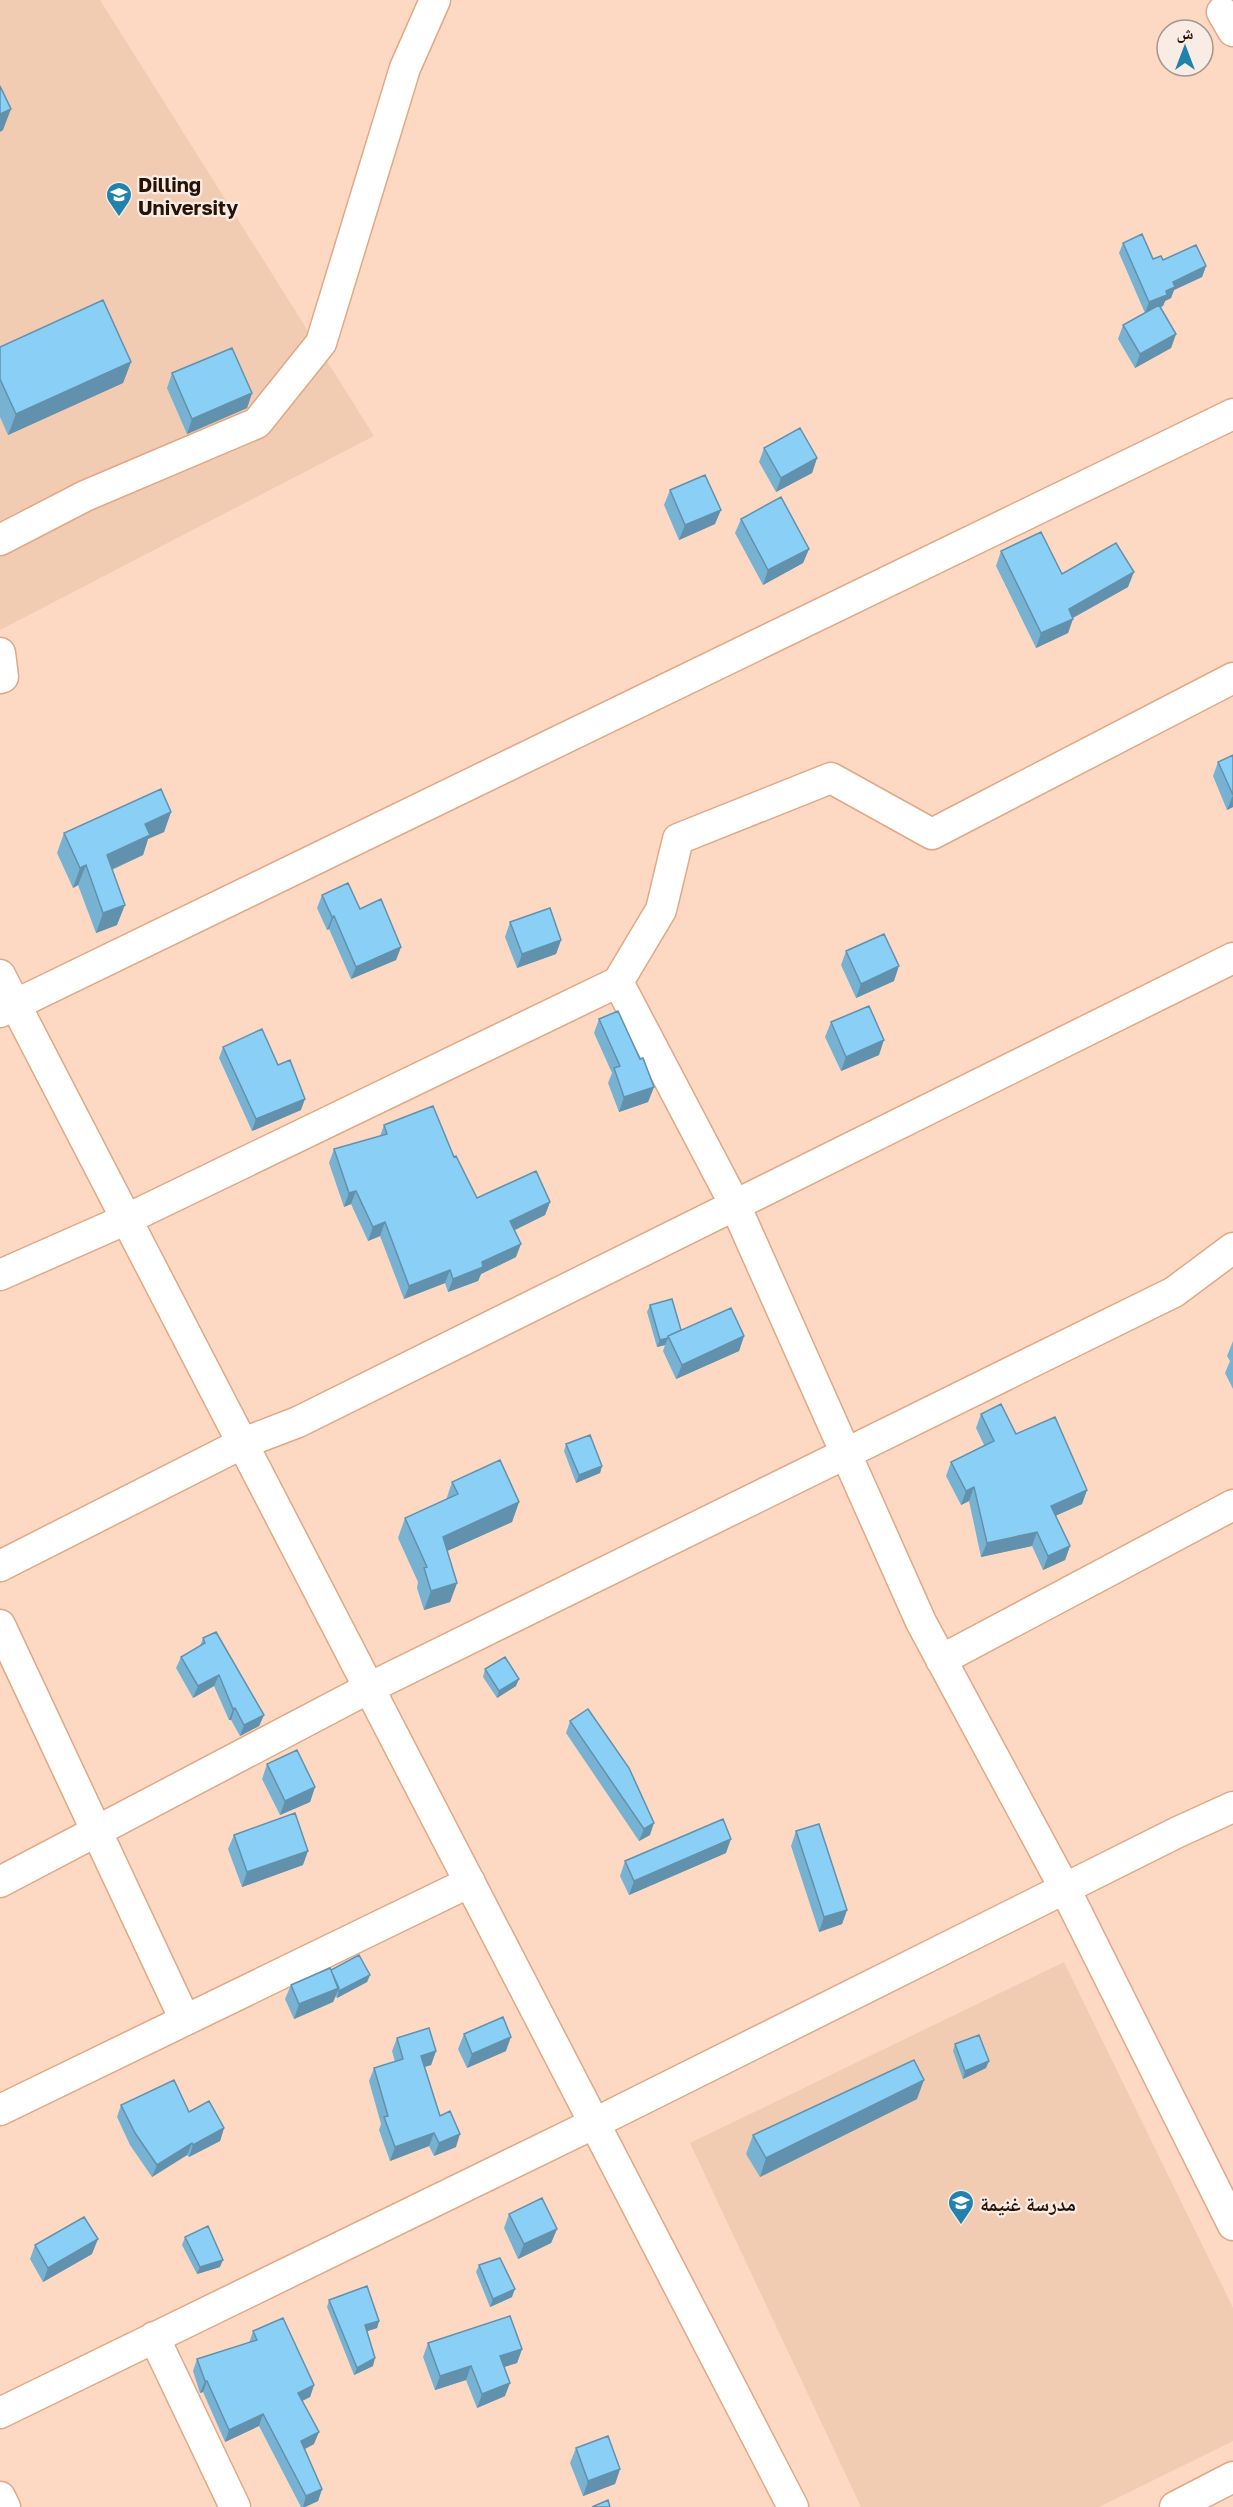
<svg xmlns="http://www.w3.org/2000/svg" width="1233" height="2507" font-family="'Golos Text','Noto Naskh Arabic',sans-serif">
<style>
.built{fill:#f2cbb3}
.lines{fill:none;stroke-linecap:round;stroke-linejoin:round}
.minor-casing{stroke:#e0a884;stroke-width:33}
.minor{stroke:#fff;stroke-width:30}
.wall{fill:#77b2d3}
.shaded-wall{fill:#6191ac}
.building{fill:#8acff5;stroke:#6191ac;stroke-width:1.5}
.labels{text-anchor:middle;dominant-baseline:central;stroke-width:4.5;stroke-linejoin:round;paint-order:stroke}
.poi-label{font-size:20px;font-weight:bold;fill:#271305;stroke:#f8ece5;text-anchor:start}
</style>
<rect width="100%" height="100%" fill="#fdd9c3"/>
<!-- built -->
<path class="built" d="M0,0H100L374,436L0,630Z
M1064,1962L1233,2308V2441L1099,2507H861L690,2143Z"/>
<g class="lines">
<defs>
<path id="minor" d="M1222,12L1233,31
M0,540L85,496L257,423L321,343L405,68L435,0
M0,653L3,677L0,678
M0,975L793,2507
M618,982L735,1205L921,1622L1065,1889L1233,2225
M0,1012L1233,414
M0,1275L127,1219L618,982L661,910L678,839L831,778L932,834L1233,678
M0,1566L243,1443L298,1422L1233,958
M0,1625L185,2020
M941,1660L1233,1505
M0,1882L369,1688L1174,1292L1233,1248
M0,2110L470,1882
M154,2337L235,2507
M0,2413L595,2123L1178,1832L1233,1807
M0,2497L5,2507
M1175,2507L1233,2477"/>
</defs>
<!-- minor casing -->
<use href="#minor" class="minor-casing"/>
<!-- minor -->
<use href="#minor" class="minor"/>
</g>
<!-- wall -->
<path class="wall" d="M1123,243L1153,259L1206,266L1202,277L1174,290L1171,298L1165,301L1163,306L1160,307L1176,334L1171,348L1135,368L1118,339L1123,325L1145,313L1119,253Z
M0,347L131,362L123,383L8,435L0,417Z
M172,373L252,393L247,408L187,434L167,388Z
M764,448L817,458L812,473L776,492L759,462Z
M670,490L715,524L679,540L664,505Z
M741,519L809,549L803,563L763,585L735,533Z
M1001,551L1062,574L1128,587L1073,618L1068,633L1036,648L996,566Z
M1233,755V807L1227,810L1213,776L1218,762Z
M171,812L164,832L148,839L143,855L112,870L117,925L96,933L78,885L73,888L57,853L64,833Z
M322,895L360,909L401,947L396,960L351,979L329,929L327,930L317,908Z
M510,922L561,940L556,954L517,968L505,937Z
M846,951L894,981L856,998L841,965Z
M599,1019L640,1059L654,1087L648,1102L619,1112L608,1083L612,1073L594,1033Z
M831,1022L879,1055L841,1071L825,1037Z
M223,1047L278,1065L301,1110L252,1131L219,1058Z
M384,1125L454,1157L477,1198L550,1202L545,1215L514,1230L516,1257L481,1274L478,1281L448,1292L445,1283L404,1299L380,1236L368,1241L351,1204L344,1207L329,1163L334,1149L380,1136Z
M650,1305L681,1330L744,1336L739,1351L676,1379L663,1351L665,1345L657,1347L647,1312Z
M1233,1341V1389L1225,1373L1230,1361L1227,1356Z
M981,1414L1016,1434L1087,1490L1082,1504L1055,1516L1070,1546L1065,1560L1043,1570L1032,1546L981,1557L969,1501L961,1505L946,1476L951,1462L984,1445L976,1428Z
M566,1444L602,1466L600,1473L576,1483L564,1451Z
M452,1482L519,1502L512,1522L447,1551L457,1583L450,1602L424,1610L417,1588L418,1582L398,1538L405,1518L446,1500Z
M203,1638L264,1715L259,1726L240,1736L231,1720H229L214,1686L193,1698L176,1668L181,1657L200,1646Z
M485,1669L516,1686L497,1698L483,1677Z
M570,1721L650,1835L639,1841L566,1733Z
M267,1764L315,1787L310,1802L280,1815L262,1779Z
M796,1831L847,1910L842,1924L819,1932L791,1846Z
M234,1835L303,1865L242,1887L228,1849Z
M726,1853L629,1895L620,1876L625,1861Z
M331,1970L370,1975L367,1982L337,1998L336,1996L333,2002L294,2019L285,1999L291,1985Z
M464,2034L506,2051L467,2068L458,2049Z
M397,2038L436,2051L431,2065L425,2067L440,2116L456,2147L434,2156L429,2146L390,2161L379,2130L381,2124L369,2081L374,2068L395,2062L392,2051Z
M955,2044L986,2068L963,2079L953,2051Z
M917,2099L760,2177L746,2154L753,2135Z
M121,2105L189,2112L224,2128L220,2141L189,2157L187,2155L152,2177L130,2145L117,2117Z
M509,2214L557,2229L551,2243L518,2259L504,2228Z
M185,2237L220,2267L197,2274L182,2245Z
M35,2245L92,2254L43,2282L30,2259Z
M479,2265L512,2297L490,2307L476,2272Z
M329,2300L379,2321L377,2328L367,2331L373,2366L354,2375L327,2307Z
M253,2331L314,2385L310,2397L302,2401L314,2444L305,2449L322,2489L318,2501L305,2507H301L259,2426L225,2442L203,2392L200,2393L193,2371L197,2359L249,2343Z
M428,2343L522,2349L517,2363L504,2367L505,2396L477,2408L466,2380L435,2390L423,2357Z
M576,2448L620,2469L615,2484L583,2496L570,2463Z"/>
<!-- shaded-wall -->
<path class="shaded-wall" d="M11,109L3,130L0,132V114Z
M1206,266L1202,277L1174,290L1171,298L1165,301L1163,306L1145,313L1149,302L1173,282Z
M1176,334L1171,348L1135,368L1140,354Z
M131,362L123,383L8,435L16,414Z
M252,393L247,408L187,434L192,419Z
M817,458L812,473L776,492L781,478Z
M721,510L715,524L679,540L685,525Z
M809,549L803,563L763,585L768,570Z
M1134,572L1128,587L1067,621L1073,619L1068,633L1036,648L1041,633L1069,609Z
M1233,795V807L1227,810Z
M171,812L164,832L148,839L143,855L99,875L107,855L145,824Z
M86,865L78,885L73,888L80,868Z
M125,905L117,925L96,933L103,913Z
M334,916L329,929L327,930L332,917Z
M561,940L556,954L517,968L522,954Z
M401,947L396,960L351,979L356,967Z
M899,966L894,981L856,998L861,984Z
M884,1040L879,1055L841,1071L846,1057Z
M654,1087L648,1102L619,1112L624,1097Z
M305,1099L301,1110L252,1131L256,1119Z
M356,1191L351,1204L344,1207L349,1193Z
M550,1202L545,1215L505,1235L510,1221Z
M385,1222L380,1236L368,1241L373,1227Z
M521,1244L516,1257L481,1274L478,1281L448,1292L453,1279L482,1262Z
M450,1270L445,1283L404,1299L409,1286Z
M744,1336L739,1351L676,1379L682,1365Z
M668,1338L665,1345L657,1347L660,1340Z
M602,1466L600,1473L576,1483L579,1475Z
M974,1487L969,1501L961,1505L966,1491Z
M1087,1490L1082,1504L1046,1520L1051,1506Z
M519,1502L512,1522L436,1556L443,1537Z
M1037,1532L1032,1546L981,1557L987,1543Z
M1070,1546L1065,1560L1043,1570L1048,1556Z
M457,1583L450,1602L424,1610L431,1591Z
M219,1675L214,1686L193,1698L198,1686Z
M519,1679L516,1686L497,1698L499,1691Z
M235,1708L231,1720H229L233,1709Z
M264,1715L259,1726L240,1736L244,1725Z
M315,1787L310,1802L280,1815L285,1801Z
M654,1823L650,1835L639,1841L644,1829Z
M731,1839L726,1853L629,1895L634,1881Z
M308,1851L303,1865L242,1887L247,1872Z
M847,1910L842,1924L819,1932L824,1917Z
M370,1975L367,1982L337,1998L339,1991Z
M339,1988L333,2002L294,2019L299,2004Z
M511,2037L506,2051L467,2068L472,2054Z
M436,2051L431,2065L417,2069L421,2056Z
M989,2061L986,2068L963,2079L965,2071Z
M924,2080L917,2099L760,2177L766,2158Z
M224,2128L220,2141L189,2157L193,2145Z
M434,2133L429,2146L390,2161L395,2147Z
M460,2134L456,2147L434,2156L439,2143Z
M192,2143L187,2155L152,2177L157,2165Z
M557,2229L551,2243L518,2259L524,2244Z
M98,2239L92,2254L43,2282L48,2268Z
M223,2260L220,2267L197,2274L200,2267Z
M515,2289L512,2297L490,2307L493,2299Z
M379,2321L377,2328L362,2333L365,2325Z
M522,2349L517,2363L495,2370L500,2356Z
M375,2358L373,2366L354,2375L357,2368Z
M471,2366L466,2380L435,2390L440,2376Z
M205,2381H207L203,2392L200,2393Z
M510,2383L505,2396L477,2408L482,2394Z
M314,2385L310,2397L294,2405L298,2393Z
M263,2414L259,2426L225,2442L229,2430Z
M319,2432L314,2444L297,2453L301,2441Z
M620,2469L615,2484L583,2496L588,2481Z
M322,2489L318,2501L305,2507H303L306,2496Z"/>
<!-- building -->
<path class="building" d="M0,86L11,109L0,114Z
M1142,234L1153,259L1161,256L1163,260L1196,245L1206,266L1173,282L1175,287L1166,291L1167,295L1149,302L1123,243Z
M103,300L131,362L16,414L0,379V347Z
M1159,305L1176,334L1140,354L1123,325Z
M232,348L252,393L192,419L172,373Z
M800,428L817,458L781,478L764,448Z
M705,475L721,510L685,525L670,490Z
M781,497L809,549L768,570L741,519Z
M1041,532L1062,574L1116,543L1134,572L1069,609L1073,619L1041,633L1001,551Z
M1233,755V795L1218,762Z
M161,789L171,812L145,824L150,835L107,855L125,905L103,913L86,865L80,868L64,833Z
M348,883L360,909L381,899L401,947L356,967L334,916L332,917L322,895Z
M550,908L561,940L522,954L510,922Z
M884,934L899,966L861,984L846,951Z
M869,1006L884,1040L846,1057L831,1022Z
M618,1011L640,1059L643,1058L654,1087L624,1097L614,1068L620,1066L599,1019Z
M262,1029L278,1065L290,1060L305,1099L256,1119L223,1047Z
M433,1106L454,1157L456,1156L477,1198L536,1171L550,1202L510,1221L521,1244L482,1262L483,1267L453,1279L450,1270L409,1286L385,1222L373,1227L356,1191L349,1193L334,1149L387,1134L384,1125Z
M672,1299L681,1330L668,1336V1338L660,1340L650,1305Z
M731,1308L744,1336L682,1365L668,1336Z
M1001,1404L1016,1434L1055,1417L1087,1490L1051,1506L1070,1546L1048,1556L1037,1532L987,1543L974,1487L966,1491L951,1462L994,1441L981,1414Z
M590,1435L602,1466L579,1475L566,1444Z
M500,1460L519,1502L443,1537L457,1583L431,1591L424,1568L427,1567L405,1518L458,1494L452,1482Z
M216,1632L264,1715L244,1725L235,1708L233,1709L219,1675L198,1686L181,1657L205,1643L203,1638Z
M505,1657L519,1679L499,1691L485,1669Z
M588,1709L629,1768L654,1823L644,1829L570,1721Z
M297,1750L315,1787L285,1801L267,1764Z
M295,1813L308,1851L247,1872L234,1835Z
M723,1819L731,1839L634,1881L625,1861Z
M819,1824L847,1910L824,1917L796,1831Z
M359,1955L370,1975L339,1991L331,1970Z
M330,1968L339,1988L299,2004L291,1985Z
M503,2017L511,2037L472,2054L464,2034Z
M429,2028L436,2051L421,2056L440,2116L450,2111L460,2134L439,2143L434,2133L395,2147L384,2117L388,2116L374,2068L403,2059L397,2038Z
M979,2035L989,2061L965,2071L955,2044Z
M914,2060L924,2080L766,2158L753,2135Z
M174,2080L189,2112L209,2101L224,2128L193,2145L192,2143L157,2165L135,2133L121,2105Z
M542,2198L557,2229L524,2244L509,2214Z
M84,2217L98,2239L48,2268L35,2245Z
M208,2226L223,2260L200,2267L185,2237Z
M500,2258L515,2289L493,2299L479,2265Z
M367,2286L379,2321L365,2325L375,2358L357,2368L329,2300Z
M510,2316L522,2349L500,2356L510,2383L482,2394L471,2366L440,2376L428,2343Z
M283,2318L314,2385L298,2393L319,2432L301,2441L322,2489L306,2496L263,2414L229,2430L207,2381H205L197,2359L257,2340L253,2331Z
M608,2436L620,2469L588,2481L576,2448Z
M608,2500L610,2507H592Z"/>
<!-- icons -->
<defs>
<symbol id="university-pin" viewBox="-11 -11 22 30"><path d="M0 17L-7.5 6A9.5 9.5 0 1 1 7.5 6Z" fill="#2282ae" stroke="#f8ece5"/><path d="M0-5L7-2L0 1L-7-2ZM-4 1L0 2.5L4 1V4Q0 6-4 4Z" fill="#fff"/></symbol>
<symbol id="school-pin" viewBox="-11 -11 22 30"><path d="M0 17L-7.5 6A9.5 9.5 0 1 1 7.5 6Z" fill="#2282ae" stroke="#f8ece5"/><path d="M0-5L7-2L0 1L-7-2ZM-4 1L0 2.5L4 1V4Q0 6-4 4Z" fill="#fff"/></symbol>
</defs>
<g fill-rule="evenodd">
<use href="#university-pin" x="104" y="180" width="30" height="40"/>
<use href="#school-pin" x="946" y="2188" width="30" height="40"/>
</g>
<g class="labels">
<!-- poi labels -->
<g class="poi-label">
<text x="138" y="184">Dilling<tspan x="138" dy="23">University</tspan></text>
<text x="980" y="2203">مدرسة غنيمة</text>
</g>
</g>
<!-- north arrow -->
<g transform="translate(1185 48)"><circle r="28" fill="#f8ece5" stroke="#a4958b" stroke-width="1.5"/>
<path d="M0-4.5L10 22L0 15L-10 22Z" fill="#2282ae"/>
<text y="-9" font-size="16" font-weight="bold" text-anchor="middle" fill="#271305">ش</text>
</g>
</svg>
